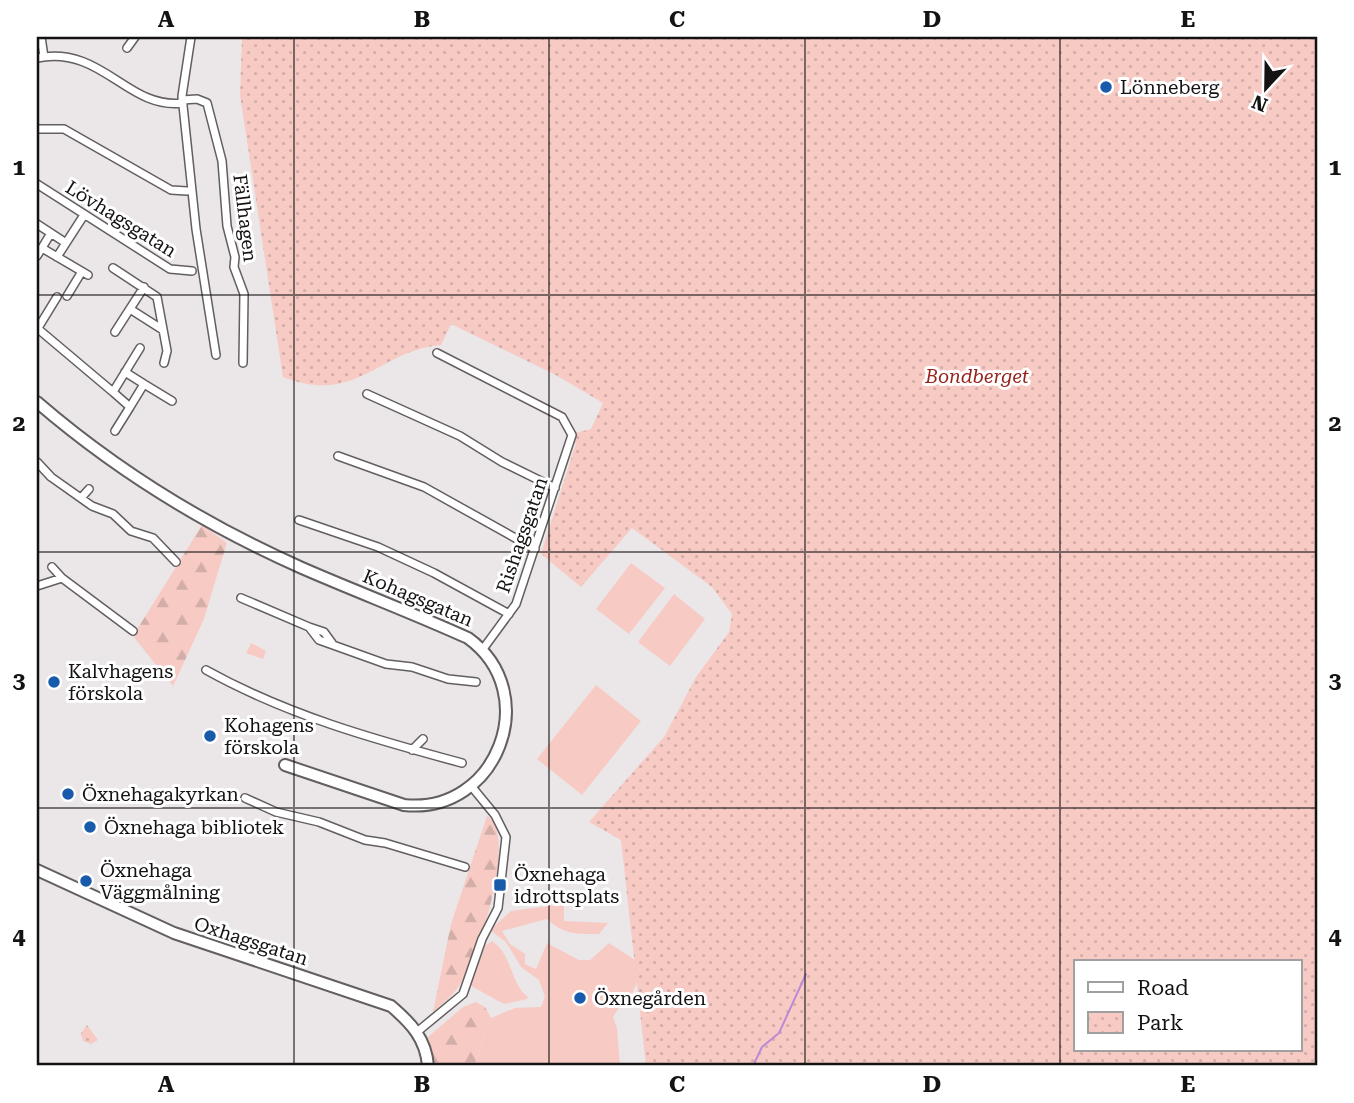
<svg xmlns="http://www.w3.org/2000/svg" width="1354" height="1103" font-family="'Roboto Serif',serif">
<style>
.grass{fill:#f7cbc4}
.forest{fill:url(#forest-firs)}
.park{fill:url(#park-dots);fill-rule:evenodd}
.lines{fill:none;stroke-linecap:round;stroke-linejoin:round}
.stream{stroke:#bb89d7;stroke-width:2}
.street-casing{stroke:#635e60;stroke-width:10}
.secondary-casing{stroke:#635e60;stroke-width:14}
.street{stroke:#fff;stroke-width:7}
.secondary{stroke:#fff;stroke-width:10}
.grid{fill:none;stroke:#141213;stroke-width:2;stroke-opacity:0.55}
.poi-dot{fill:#195bab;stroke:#fff;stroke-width:2.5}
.labels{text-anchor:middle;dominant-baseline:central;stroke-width:6;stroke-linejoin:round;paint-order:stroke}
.poi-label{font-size:19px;fill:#141213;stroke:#fff;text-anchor:start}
.street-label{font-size:19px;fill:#141213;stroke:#fff}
.park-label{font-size:19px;font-style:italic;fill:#98231c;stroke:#fff}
.neatline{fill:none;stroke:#141213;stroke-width:2.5}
.grid-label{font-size:23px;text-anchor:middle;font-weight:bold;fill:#141213}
</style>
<defs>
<pattern id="forest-firs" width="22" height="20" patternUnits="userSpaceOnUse" patternTransform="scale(1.75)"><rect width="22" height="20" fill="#f7cbc4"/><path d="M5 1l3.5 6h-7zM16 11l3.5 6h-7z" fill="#d3ada8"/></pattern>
<pattern id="park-dots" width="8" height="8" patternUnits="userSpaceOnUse" patternTransform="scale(1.75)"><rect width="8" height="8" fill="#f7cbc4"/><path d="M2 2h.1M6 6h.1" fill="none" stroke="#d3ada8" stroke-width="1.8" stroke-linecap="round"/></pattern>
</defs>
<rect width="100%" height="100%" fill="#ebe6e8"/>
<!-- grass -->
<path class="grass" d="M631,563L665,588L629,634L596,609Z
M674,594L705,619L670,666L638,642Z
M251,643L266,651L263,659L246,653Z
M596,685L641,721L582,795L537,759Z
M564,904V921L608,923L599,934C577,934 564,935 547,919L502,931L510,944L525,954V964L536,969L547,943L579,960H590L609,943L644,966L630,999L622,1003L613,1017L617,1028L620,1066H474L491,1018L515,1008L541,1007L545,997L539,980L521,967L506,942L490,930L511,911Z
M492,941C513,955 510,984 528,997L527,999L504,1004L471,986L485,946Z"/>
<!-- forest -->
<path class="forest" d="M202,525L227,543L225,549L204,619L173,686L133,636Z
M487,816C518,835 480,948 465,976C457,992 446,1001 433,1012L451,924Z
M476,1002L485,1007L491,1018L474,1066H434L428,1037L463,1007Z"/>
<!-- park -->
<path class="park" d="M242,37H1317V1066H646L621,840L589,822L664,737L696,677L729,632L732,614L712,587L632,528L581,587L541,554L576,443L566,444L568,435L591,429L603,403L554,374L451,324L441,345C379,350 357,406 283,377L240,95ZM1076,961H1300V1049H1076Z
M87,1025L98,1040L91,1044L83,1041L81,1033Z"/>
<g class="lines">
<!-- stream -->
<path class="stream" d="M753,1066L762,1047L779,1033L806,974"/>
<defs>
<path id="street" d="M41,37L44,57
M191,37L182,96L196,229L216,355
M127,48L135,37
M37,58C103,45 127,110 183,103
M182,100L197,99L207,103L222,161L227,226L235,257L234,267L244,294L243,363
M37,129H64L171,190L187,191
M37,184L170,269L192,271
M37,224L66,243
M42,248L88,275
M37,256L51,233
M57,257L84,215
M113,268L157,297L167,351L164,363
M67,296L81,273
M130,309L163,330
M37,328L113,392
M38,328L57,297
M115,332L144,287
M437,353L562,417L572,435L516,604L483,649
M125,372L144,384L130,407L113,392L140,348
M144,384L172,401
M367,394L460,436L502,462L555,488
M115,431L130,407
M338,456L424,487L535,549
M37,462L51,477L92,506L113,514L131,531L153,538L176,562
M81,498L89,489
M299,520L378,547L434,573L509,614
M52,567L62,578
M37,586L62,578L133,631
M241,598L309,627L319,640L386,664L412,667L448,679L476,682
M309,627L324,632L332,643
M206,670C287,715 373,739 462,763
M412,750L423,739
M245,798L276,812L319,822L365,840L385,843L465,867
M417,1032L463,994L482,939L498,908L506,837L495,815L472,787"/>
<path id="secondary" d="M37,402C117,471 205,525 302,568C357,592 413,613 468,638C544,693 497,815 404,805L285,765
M37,870L174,933L391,1006C411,1023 426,1039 428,1066"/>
</defs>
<!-- street casing -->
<use href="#street" class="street-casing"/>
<!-- secondary casing -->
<use href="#secondary" class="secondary-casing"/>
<!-- street -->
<use href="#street" class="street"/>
<!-- secondary -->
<use href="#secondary" class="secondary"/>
</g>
<!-- grid -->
<path class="grid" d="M294,37V1066M549,37V1066M805,37V1066M1060,37V1066M37,295H1317M37,552H1317M37,808H1317"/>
<!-- markers -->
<g class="poi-dot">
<circle cx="1106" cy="87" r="7"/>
<circle cx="54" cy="682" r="7"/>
<circle cx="210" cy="736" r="7"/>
<circle cx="68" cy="794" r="7"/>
<circle cx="90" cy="827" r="7"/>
<circle cx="86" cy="881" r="7"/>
<rect x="493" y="878" width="14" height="14" rx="3.5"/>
<circle cx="580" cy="998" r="7"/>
</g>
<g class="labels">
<!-- poi labels -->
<g class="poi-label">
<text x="1120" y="87">Lönneberg</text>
<text x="68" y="671">Kalvhagens<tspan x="68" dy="22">förskola</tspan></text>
<text x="224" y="725">Kohagens<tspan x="224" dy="22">förskola</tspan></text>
<text x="82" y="794">Öxnehagakyrkan</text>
<text x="104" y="827">Öxnehaga bibliotek</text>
<text x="100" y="870">Öxnehaga<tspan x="100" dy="22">Väggmålning</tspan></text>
<text x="514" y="874">Öxnehaga<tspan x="514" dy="22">idrottsplats</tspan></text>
<text x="594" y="998">Öxnegården</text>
</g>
<!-- street labels -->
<g class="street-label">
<text transform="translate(245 218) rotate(83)">Fällhagen</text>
<text transform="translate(121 219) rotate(32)">Lövhagsgatan</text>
<text transform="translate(522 535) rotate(-71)">Rishagsgatan</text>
<text transform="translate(418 598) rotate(23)">Kohagsgatan</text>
<text transform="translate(251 941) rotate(18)">Oxhagsgatan</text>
</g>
<!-- park labels -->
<g class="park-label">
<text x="977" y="376">Bondberget</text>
</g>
</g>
<!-- border -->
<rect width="1354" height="1103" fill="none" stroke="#ffffff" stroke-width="77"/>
<!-- legend -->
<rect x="1074" y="960" width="228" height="91" fill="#ffffff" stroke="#a1a0a1" stroke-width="2"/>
<rect x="1088" y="982" width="35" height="10" fill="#ffffff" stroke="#a1a0a1" stroke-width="2"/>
<text x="1137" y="995" font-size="21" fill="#141213">Road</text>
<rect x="1088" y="1012" width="35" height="21" fill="url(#park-dots)" stroke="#a1a0a1" stroke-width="2"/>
<text x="1137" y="1030" font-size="21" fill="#141213">Park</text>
<!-- north arrow -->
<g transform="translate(1266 88) rotate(202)" stroke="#ffffff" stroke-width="5" paint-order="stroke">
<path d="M0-5L12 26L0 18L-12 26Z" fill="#141213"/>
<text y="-10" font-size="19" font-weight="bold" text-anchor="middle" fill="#141213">N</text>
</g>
<rect x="38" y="38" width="1278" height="1026" class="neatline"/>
<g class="grid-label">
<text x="166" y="27">A</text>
<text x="422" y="27">B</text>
<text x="677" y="27">C</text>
<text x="932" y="27">D</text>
<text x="1188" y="27">E</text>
<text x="19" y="175">1</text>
<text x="1335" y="175">1</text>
<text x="19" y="431">2</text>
<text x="1335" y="431">2</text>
<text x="19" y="688">3</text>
<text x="1335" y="688">3</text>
<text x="19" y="944">4</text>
<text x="1335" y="944">4</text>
<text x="166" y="1092">A</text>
<text x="422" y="1092">B</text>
<text x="677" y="1092">C</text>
<text x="932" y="1092">D</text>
<text x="1188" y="1092">E</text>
</g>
</svg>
